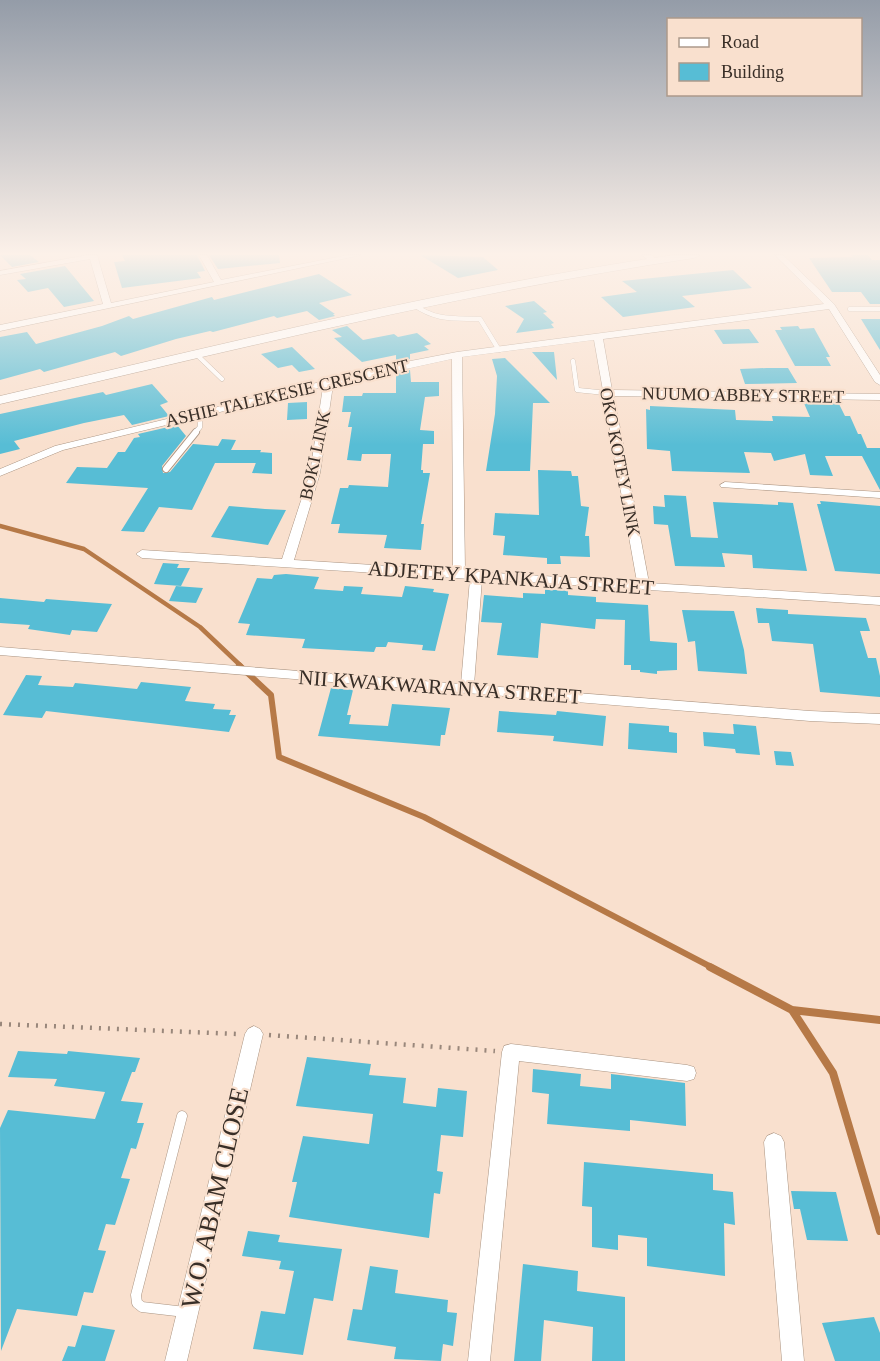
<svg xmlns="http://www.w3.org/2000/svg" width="880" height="1361" font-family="'Times New Roman',serif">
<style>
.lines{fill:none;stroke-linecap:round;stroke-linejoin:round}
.stream-far2{stroke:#b67947;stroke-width:4.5}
.stream-far1{stroke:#b67947;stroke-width:6}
.stream{stroke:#b67947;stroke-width:8}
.building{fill:#57bdd5}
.service-far2-casing{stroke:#aa9482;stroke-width:5}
.service-far1-casing{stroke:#aa9482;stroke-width:8}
.service-casing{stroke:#aa9482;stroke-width:11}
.minor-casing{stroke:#aa9482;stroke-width:1}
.secondary-casing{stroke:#aa9482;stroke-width:1}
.path{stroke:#99877b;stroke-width:4.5;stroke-dasharray:2 7;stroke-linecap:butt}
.service-far2{stroke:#fff;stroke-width:4.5}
.service-far1{stroke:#fff;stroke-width:6}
.service{stroke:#fff;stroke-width:10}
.minor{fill:#fff;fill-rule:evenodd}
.secondary{fill:#fff;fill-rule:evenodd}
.labels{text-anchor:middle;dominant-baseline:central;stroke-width:4.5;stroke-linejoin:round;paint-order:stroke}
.far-street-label{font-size:18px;fill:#382e27;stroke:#f9e0ce}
.street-label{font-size:21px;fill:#382e27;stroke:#f9e0ce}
.near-street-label{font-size:26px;fill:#382e27;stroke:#f9e0ce}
</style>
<rect width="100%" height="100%" fill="#f9e0ce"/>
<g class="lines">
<!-- stream-far2 -->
<path class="stream-far2" d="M0,526L84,549L200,627L241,666"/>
<!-- stream-far1 -->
<path class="stream-far1" d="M239,665L271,695L279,757L424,817L713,968"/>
<!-- stream -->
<path class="stream" d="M710,967L792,1010L880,1020
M792,1010L833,1073L880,1231"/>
</g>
<!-- building -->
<path class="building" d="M0,255H30L39,262L12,267Z
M122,255H197L205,271L197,272L201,278L122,288L114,262L125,261Z
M209,255H279L280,263L218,269Z
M420,255L483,257L498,270L458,278Z
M851,255H868L872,260H880V304H870L861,292H832L809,258L853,257Z
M65,266L94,301L64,307L48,288L28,292L17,280L26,279L20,274Z
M733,270L752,288L682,296L695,307L623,317L601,297L637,292L622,281Z
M319,274L352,295L319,303L335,314H333L335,316L319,320L307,311L277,318L274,316L213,332L210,331L176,339L121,356L115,352L44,372L40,369L0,380V337L27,332L36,344L102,326L129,316L133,319L212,297L214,300Z
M534,301L547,312L543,313L554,323L551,324L554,328L516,333L524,319L505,306Z
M861,319H880V350Z
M347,326L363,340L394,334L398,337L417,333L431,344L424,346L429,350L410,354V359L396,362V355L362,362L334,338L342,337L332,330Z
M798,326L800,329L814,328L830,357H826L831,366H795L775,330H782L780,327Z
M749,329L759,343L723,344L714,330Z
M292,347L315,369L299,372L292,365L278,368L261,354Z
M532,352H554L557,380Z
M505,358L550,403H533L530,471H486L495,414L497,376L492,359Z
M767,368H788L797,383L745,384L740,369Z
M410,370L411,382H439V396L425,397L420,430L434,431V444H423L421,470H423V473H430L421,524H424L421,550L384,548L387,535L338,533L340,524H331L340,488H348L349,485L388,487L391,454H362L361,461L347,460L352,427H348L351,412H342L344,396H362L363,393H396V374Z
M152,384L168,402L160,405L169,416L132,425L124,415L84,423L14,441L20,449L0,454V414L103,392L106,395Z
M803,401L838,402L845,416H850L858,434H861L867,448H880V490L862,456H825L833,476L810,475L805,454L774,461L771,453L744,452L750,473L672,471L670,451L647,449L646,409L650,410V406L735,410L736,420L773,421L772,416L810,417Z
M307,402V419L287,420L288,403Z
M177,425L186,436L162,466L163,473L170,472L193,444L218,446L222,439L236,440L231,450H261L256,463H215L192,510L159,507L144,532L121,531L148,488L66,483L77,467L107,468L118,452H125L134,438L140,437L138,434Z
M260,452L272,453V474L252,473Z
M538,470L571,471L572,476H578L581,506L589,507L585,536H589L590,557L560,556L561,564H547V558L503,555L505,536L493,535L495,513L539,515Z
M664,495L686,496L691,537L718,538L713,502L778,505V502L793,503L807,571L753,568L752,555L722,553L725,567L675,566L668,525L654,524L653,506L665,507Z
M820,501L880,506V574L835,571L817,504H821Z
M229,506L265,509L286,510L268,545L211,537Z
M163,563L179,564L177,568H190L181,586L154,584Z
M286,574L319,577L314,589L343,591L344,586L363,587L361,594L402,597L405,586L434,589L433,592L449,594L435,651L422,650L423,645L388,642L386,647H376L374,652L302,648L305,639L246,635L250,624L238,623L257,578L272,579L274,575Z
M176,586L203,588L196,603L169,601Z
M545,589L568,591V595L596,597V602L648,605L650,641L677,643V670L657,671V674L640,672V670H631V665H624L625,620L596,619L595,629L541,623L538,658L497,655L502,623L481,622L484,595L523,598V593L545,594Z
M0,598L44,602L46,599L112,604L97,632L72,630L70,635L28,629L30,625L0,623Z
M756,608L788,610V614L866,618L870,631H860L868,658H876L880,676V697L820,692L813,644L772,641L769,623H758Z
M682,610L734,611L744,650L747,674L698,671L695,641L688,642Z
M26,675L42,676L38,685L73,687L75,683L137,689L141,682L191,687L185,701L215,704L213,709L231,710L229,715H236L229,732L46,711L42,718L3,715Z
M331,688L353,690L347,715H351L349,724L388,726L392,704L450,708L445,735H441L440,746L318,736Z
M499,711L556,715L557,711L606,716L603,746L553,741L554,736L497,732Z
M629,723L669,726V732L677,733V753L628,749Z
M733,724L756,726L760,755L736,753L735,749L704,746L703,732L734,734Z
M774,751L791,752L794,766L776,765Z
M18,1051L67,1054L68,1051L140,1058L135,1072H132L121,1101L143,1103L137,1123H144L136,1149L131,1148L121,1178L130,1179L115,1225L106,1224L98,1250L106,1251L93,1293L84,1292L77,1316L17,1309L1,1351L0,1128L8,1110L95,1119L105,1092L54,1086L57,1079L8,1077Z
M307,1057L371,1064L369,1075L406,1078L403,1103L436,1107L438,1088L467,1091L463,1137L441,1135L437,1171L443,1172L440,1194L434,1193L429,1238L289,1217L297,1182H292L303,1136L369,1144L373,1114L296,1106Z
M533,1069L581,1074L580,1086L611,1089V1074L685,1083L686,1126L630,1120V1131L547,1124L549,1094L532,1092Z
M584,1162L713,1174V1190L733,1192L735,1225L724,1223L725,1276L647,1266V1238L618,1235V1250L592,1247V1207L582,1206Z
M791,1191L836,1192L848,1241L807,1240L800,1209H794Z
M248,1231L280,1235L278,1242L342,1249L333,1301L314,1298L303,1355L253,1349L261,1311L285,1314L294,1271L279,1269L281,1261L242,1256Z
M523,1264L578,1271L577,1291L625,1297V1361H592L593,1327L544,1320L541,1361H514Z
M370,1266L398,1270L395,1293L448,1300L447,1312L457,1313L453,1346L443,1344L441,1361L394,1359L396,1347L347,1340L353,1309L362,1310Z
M874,1317L880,1333V1361H835L822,1323Z
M82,1325L115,1330L105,1361H62L68,1346L75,1347Z"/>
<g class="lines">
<defs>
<path id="service-far2" d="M414,305C437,321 453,318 480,319L499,350
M850,309H880
M197,355L222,379
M573,361L577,390L607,393
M194,434L200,427V413"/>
<path id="service-far1" d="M166,469L196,432"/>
<path id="service" d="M182,1116L136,1295L137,1303L142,1307L185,1312"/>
<path id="minor" d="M88,255H97L111,303L214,282L199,255H207L221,280L348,255H361L0,331V325L103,304L90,259L0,275V271Z
M642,255H651L658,260L651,262Z
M775,255H783L834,304L880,375V385L875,382L829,309L603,339L612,390L880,394V400L614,396L649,583L880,597V605L482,579L474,685L810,711L880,714V724L810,721L0,655V647L461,684L470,579L142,558L136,554L142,550L282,559L310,473L323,387L63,450L0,476V469L55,446L395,364L457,352L824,304ZM594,340L637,582L465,571L462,357ZM452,359L453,570L294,560L320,473L333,385Z
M725,482L880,492V498L721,487L720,485Z
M254,1026L260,1029L263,1034L187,1361H165L245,1034L248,1029Z
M511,1044L687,1065L694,1067L696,1073L694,1079L687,1081L519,1061L490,1361H468L502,1052L504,1046Z
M774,1133L781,1136L784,1142L804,1361H782L764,1142L767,1136Z"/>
<path id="secondary" d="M674,255H700L694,258C460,293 231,351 0,404V396C224,344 447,288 674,255Z"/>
</defs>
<!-- service-far2 casing -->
<use href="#service-far2" class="service-far2-casing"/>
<!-- service-far1 casing -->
<use href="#service-far1" class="service-far1-casing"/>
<!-- service casing -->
<use href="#service" class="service-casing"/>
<!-- minor casing -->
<use href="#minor" class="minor-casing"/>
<!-- secondary casing -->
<use href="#secondary" class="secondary-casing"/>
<!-- path -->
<path class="path" d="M0,1024L238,1034
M269,1035L495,1051"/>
<!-- service-far2 -->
<use href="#service-far2" class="service-far2"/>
<!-- service-far1 -->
<use href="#service-far1" class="service-far1"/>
<!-- service -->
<use href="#service" class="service"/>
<!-- minor -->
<use href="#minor" class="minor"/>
<!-- secondary -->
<use href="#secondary" class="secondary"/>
</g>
<!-- sky -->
<linearGradient id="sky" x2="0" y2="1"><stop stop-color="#949ca8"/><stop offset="0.57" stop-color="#fcf1e9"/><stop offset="1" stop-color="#fcf1e9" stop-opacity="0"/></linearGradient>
<rect width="880" height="445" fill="url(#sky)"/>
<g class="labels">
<!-- far-street labels -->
<g class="far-street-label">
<text transform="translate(287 393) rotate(-13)">ASHIE TALEKESIE CRESCENT</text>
<text transform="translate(743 395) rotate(1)">NUUMO ABBEY STREET</text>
<text transform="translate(315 455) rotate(-78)">BOKI LINK</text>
<text transform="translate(620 462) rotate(79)">OKO KOTEY LINK</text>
</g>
<!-- street labels -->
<g class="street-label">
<text transform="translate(511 578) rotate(4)">ADJETEY KPANKAJA STREET</text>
<text transform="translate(440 687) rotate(4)">NII KWAKWARANYA STREET</text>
</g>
<!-- near-street labels -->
<g class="near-street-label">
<text transform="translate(215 1198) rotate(-77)">W.O. ABAM CLOSE</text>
</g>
</g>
<!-- legend -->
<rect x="667" y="18" width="195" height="78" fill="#f9e0ce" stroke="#ac998b" stroke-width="1.5"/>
<rect x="679" y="38" width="30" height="9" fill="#ffffff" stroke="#ac998b" stroke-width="1.5"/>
<text x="721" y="48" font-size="18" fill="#382e27">Road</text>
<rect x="679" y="63" width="30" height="18" fill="#57bdd5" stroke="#ac998b" stroke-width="1.5"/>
<text x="721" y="78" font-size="18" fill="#382e27">Building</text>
</svg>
